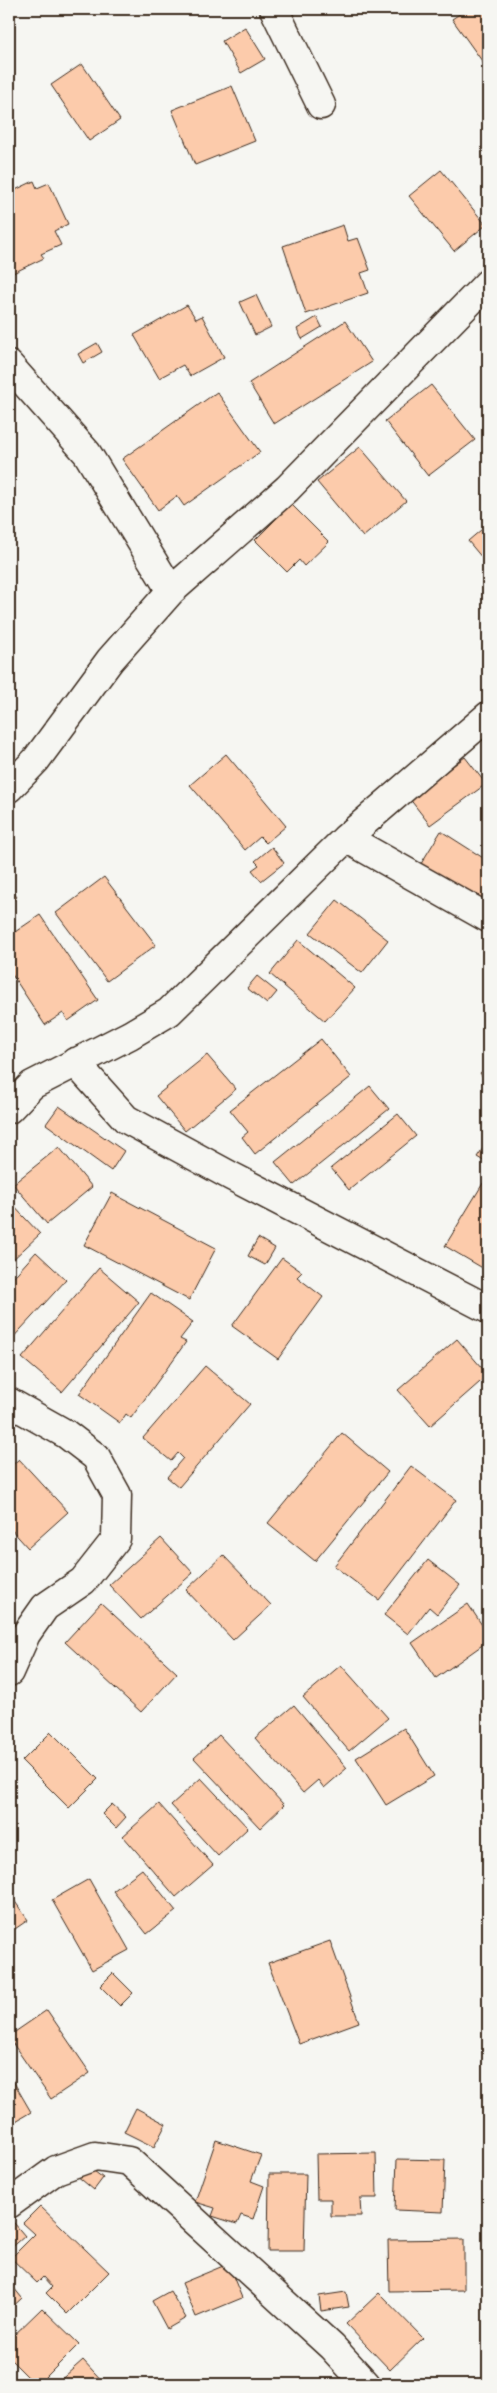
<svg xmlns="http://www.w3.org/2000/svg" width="497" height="2393" font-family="Mynerve,sans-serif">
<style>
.building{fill:#fccbab;stroke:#3b2a1e}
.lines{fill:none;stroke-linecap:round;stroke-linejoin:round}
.minor-casing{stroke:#3b2a1e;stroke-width:31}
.minor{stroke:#f6f6f2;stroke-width:28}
</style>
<rect width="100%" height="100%" fill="#f6f6f2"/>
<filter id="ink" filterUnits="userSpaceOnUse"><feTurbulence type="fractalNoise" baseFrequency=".02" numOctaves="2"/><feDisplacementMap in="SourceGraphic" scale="10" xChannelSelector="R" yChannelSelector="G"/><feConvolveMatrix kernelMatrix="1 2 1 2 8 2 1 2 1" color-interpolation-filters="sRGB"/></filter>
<g filter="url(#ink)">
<!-- building -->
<path class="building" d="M467,9H488L487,68L452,19Z
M245,27L265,59L241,73L222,41Z
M82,64L120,120L89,141L51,85Z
M232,86L255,141L195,165L172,110Z
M441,170L486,225L454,251L409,196Z
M34,181L37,188L49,183L68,224L54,231L61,245L41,254L44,258L9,275V193Z
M343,225L348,241L358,238L370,270L361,273L368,293L306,314L283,246Z
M256,295L271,327L255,335L240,302Z
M187,305L196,319L202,316L224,357L190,376L183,365L159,378L134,335Z
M317,317L322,327L302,339L297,329Z
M345,321L372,362L274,424L249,383Z
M97,343L102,352L83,363L78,354Z
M431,385L475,440L428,476L385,421Z
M217,392L260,452L184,506L177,496L158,510L122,459Z
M360,447L406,501L363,537L317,482Z
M291,504L329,542L304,566L299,560L287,572L255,540Z
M488,524V565L468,541Z
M226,754L286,826L266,843L260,837L245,850L190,785Z
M465,757L486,784L430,825L409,798Z
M441,831L488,861V909L419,867Z
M272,847L284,863L261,881L252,870L259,865L255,861Z
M104,877L156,945L107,981L56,913Z
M9,887L17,897L9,904Z
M337,900L388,940L362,973L310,933Z
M40,915L98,1000L68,1021L63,1013L45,1025L9,970V936Z
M298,940L355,988L325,1021L270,974Z
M257,976L277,992L267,1004L247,988Z
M321,1039L351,1077L255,1154L242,1137L248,1132L230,1110Z
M207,1055L236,1089L185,1131L156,1096Z
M488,1066V1084L480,1073Z
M370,1086L389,1109L294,1185L275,1162Z
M59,1106L124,1151L111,1171L46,1124Z
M398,1114L416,1136L349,1190L331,1168Z
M488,1141V1162L487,1163L477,1157Z
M59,1147L92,1187L47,1224L13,1184Z
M488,1175V1266L486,1270L445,1246Z
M112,1193L216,1248L189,1300L84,1245Z
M9,1201L40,1234L9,1263Z
M258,1238L275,1248L265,1265L248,1256Z
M36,1252L66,1280L9,1342V1282Z
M282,1258L302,1272L297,1277L323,1297L278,1359L232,1326Z
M99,1268L139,1302L62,1392L22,1358Z
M151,1293L193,1322L180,1339L186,1342L131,1418L126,1414L120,1423L79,1394Z
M457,1339L488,1375L430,1426L398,1390Z
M205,1366L250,1404L179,1487L167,1477L183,1458L178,1453L171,1461L143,1438Z
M342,1433L388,1472L315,1561L268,1523Z
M19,1459L68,1512L28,1548L10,1528L9,1529V1468Z
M411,1466L456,1500L379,1600L334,1566Z
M161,1538L193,1573L141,1619L109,1585Z
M223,1555L271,1605L233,1640L186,1590Z
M428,1560L460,1585L437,1614L429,1607L408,1634L384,1615Z
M101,1603L177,1673L141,1712L65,1642Z
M468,1604L488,1634V1641L436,1678L412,1643Z
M341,1665L388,1718L349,1751L303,1697Z
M294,1705L347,1768L324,1788L318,1780L303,1793L255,1738Z
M404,1728L434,1776L386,1805L356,1758Z
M51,1732L98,1779L69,1808L22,1761Z
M219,1735L284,1805L260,1828L194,1758Z
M201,1778L248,1828L218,1856L171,1805Z
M112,1804L126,1817L116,1828L102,1814Z
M159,1804L213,1865L176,1897L123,1836Z
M142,1869L176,1911L147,1934L113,1891Z
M89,1879L129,1950L92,1970L52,1900Z
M11,1896L28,1920L9,1933V1897Z
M330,1941L359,2022L299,2044L268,1963Z
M113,1973L133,1993L120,2006L100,1986Z
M47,2010L90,2073L51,2099L9,2038V2036Z
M9,2074L31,2112L9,2125Z
M136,2108L166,2124L154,2147L124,2132Z
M216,2140L261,2155L251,2181L264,2186L253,2219L241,2215L237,2224L212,2216L215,2208L195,2202Z
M376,2153L377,2198H360L361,2216H331V2199H317L316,2154Z
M397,2159L445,2160L443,2212L395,2210Z
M85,2164L103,2178L94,2190L76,2175Z
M269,2174H306L304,2251H268Z
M40,2206L109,2272L67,2314L46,2293L52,2287L43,2277L37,2283L11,2258L35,2234L23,2223Z
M9,2217L25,2236L9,2250Z
M464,2239V2290L389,2291L388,2240Z
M228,2264L242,2298L196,2317L182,2283Z
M9,2282L22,2298L9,2310Z
M170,2291L186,2318L167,2329L152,2301Z
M346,2292L349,2307L321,2311L319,2296Z
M379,2293L423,2338L390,2370L346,2324Z
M42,2308L79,2344L39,2384H35L9,2358V2340Z
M83,2360L105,2384H56Z"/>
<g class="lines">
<defs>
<path id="minor" d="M274,9L321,105
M9,365L87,453L171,591
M9,788L36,760L110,660L171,591L287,489L488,283
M346,838L488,918
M75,1062L126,1119L231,1176L488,1309
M9,1109L32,1085L130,1035L169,1012L346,838L488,716
M9,1402L66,1434L96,1457L117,1495L116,1539L83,1581L45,1607L26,1634L9,1672
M9,2204L56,2170L95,2156L129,2161L332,2347L366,2384"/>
</defs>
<!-- minor casing -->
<use href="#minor" class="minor-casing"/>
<!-- minor -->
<use href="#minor" class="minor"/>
</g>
</g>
<!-- margin -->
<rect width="497" height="2393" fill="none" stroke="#f6f6f2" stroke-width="30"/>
<rect x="15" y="15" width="467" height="2363" fill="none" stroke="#3b2a1e" stroke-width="2" filter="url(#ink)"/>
</svg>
